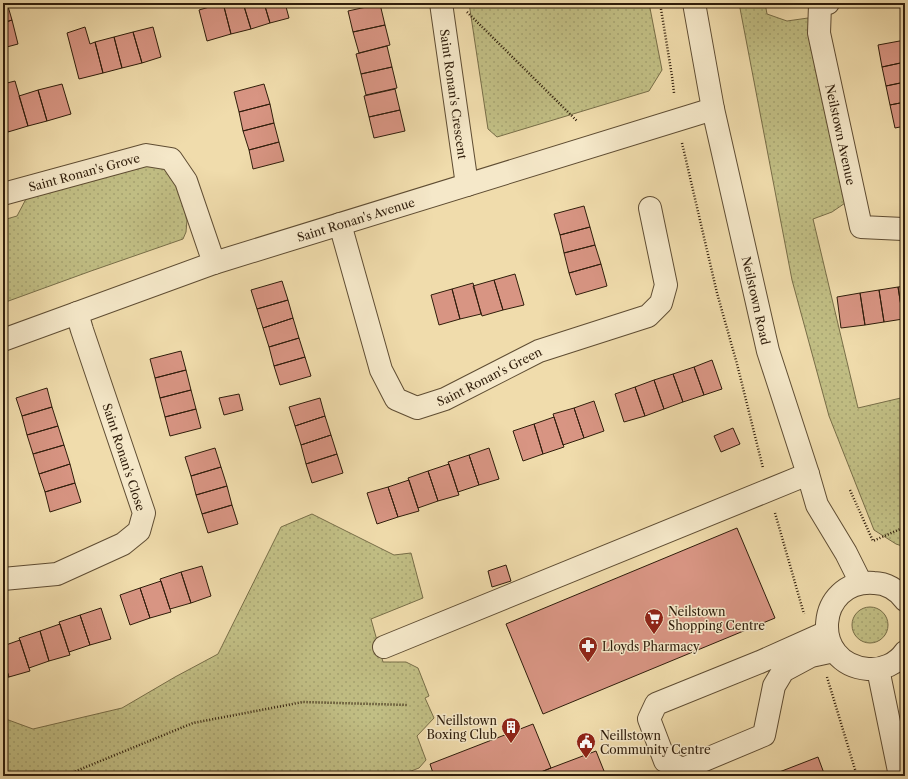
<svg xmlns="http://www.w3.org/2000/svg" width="908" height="779" font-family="'Libre Caslon Text',serif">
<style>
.grass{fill:url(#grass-dots);stroke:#786e48}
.building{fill:#d89583;stroke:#2f1d0b}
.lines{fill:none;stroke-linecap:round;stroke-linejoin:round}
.minor-casing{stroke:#5f4d33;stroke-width:24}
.path{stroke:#2f1d0b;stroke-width:2.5;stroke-dasharray:1 2;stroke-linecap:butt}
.minor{stroke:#f5e8c9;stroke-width:22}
.labels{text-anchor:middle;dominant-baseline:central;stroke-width:3;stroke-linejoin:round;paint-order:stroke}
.street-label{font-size:12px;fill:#2f1d0b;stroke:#f5e8c9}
.poi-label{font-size:12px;fill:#2f1d0b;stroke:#f5e8c9;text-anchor:start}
</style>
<defs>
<pattern id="grass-dots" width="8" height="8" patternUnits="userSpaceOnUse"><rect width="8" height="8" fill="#c1be84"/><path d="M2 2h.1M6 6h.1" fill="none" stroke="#a6a371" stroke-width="1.8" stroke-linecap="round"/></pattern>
</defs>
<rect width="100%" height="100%" fill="#f0dcac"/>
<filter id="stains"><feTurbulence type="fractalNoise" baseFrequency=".005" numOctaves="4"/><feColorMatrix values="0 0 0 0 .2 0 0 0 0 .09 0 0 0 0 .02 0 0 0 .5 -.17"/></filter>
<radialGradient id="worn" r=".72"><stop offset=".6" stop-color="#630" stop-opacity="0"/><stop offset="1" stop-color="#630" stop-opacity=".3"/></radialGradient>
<!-- grass -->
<path class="grass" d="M469,3H649L662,70L649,91L497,137L488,129Z
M739,3H765L767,14L787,21L808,18L848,201L832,212L813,219L858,408L905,397V547L896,544L874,530L829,416L792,280Z
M140,165L164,168L178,185L187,220L186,232L183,239L91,271L3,303V220L17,216L27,197Z
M312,514L394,555L411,553L423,598L371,619L383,662H406L418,668L429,696L425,698L434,718L417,736L426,760L419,768L398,776H314L313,774L304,776H3V718L33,729L122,708L175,677L218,654L281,527Z
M852 625a18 18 0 1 1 36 0a18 18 0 1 1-36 0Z"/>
<!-- building -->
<path class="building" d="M3,3H7L12,20L3,23Z
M223,3L231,34L207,41L199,10Z
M223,3H243L251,29L231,34Z
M243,3H264L270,23L251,29Z
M264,3H285L289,18L270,23Z
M380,4L385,25L353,32L348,11Z
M12,20L18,44L3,48V23Z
M385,25L390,45L359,53L353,32Z
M85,27L90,44L95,42L103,73L79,79L67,33Z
M153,27L161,57L142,63L133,32Z
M133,32L142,63L122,68L114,37Z
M114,37L122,68L103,73L95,42Z
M905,40V62L882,67L878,45Z
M387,46L392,67L361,74L356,54Z
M905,62V82L886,86L882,67Z
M392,67L397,88L366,95L361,74Z
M15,81L28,126L8,132L3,113V84Z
M905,82V102L890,105L886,86Z
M62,84L71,114L47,121L38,90Z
M264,84L270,104L239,112L234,92Z
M395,89L400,110L369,117L364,96Z
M38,90L47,121L28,126L19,96Z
M905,102V126L895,128L890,105Z
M270,104L274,123L243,131L239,112Z
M400,110L405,131L374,138L369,117Z
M3,113L8,132L3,133Z
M274,123L279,142L249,150L243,131Z
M279,142L284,161L253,169L249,150Z
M584,206L590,227L560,235L554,214Z
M590,227L595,245L564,253L560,235Z
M595,245L601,264L569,273L564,253Z
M601,264L607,286L576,295L569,273Z
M515,274L524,305L503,310L494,280Z
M494,280L503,310L482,316L473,286Z
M282,281L288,300L257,309L251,290Z
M473,283L481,314L460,319L452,289Z
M905,286V319H903L898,287Z
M898,287L903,319L884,322L879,290Z
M452,289L460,319L439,325L431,295Z
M879,290L884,322L865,325L860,293Z
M860,293L865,325L841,328L837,297Z
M288,300L293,318L263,328L257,309Z
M293,318L299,338L269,347L263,328Z
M299,338L305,357L274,366L269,347Z
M181,351L186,370L155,378L150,359Z
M305,357L311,376L280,385L274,366Z
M712,360L722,389L704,395L694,367Z
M694,367L704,395L683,402L673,374Z
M186,370L191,390L160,398L155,378Z
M673,374L683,402L664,409L654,380Z
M654,380L664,409L645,416L635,387Z
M635,387L645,416L624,422L615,394Z
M47,388L52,407L22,416L16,398Z
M191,390L196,409L165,417L160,398Z
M239,394L243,410L224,415L219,398Z
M320,398L325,416L295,426L289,407Z
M594,401L604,431L584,438L574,408Z
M52,407L58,426L27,435L22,416Z
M574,408L584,438L563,445L553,414Z
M196,409L201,428L170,436L165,417Z
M325,416L331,435L301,445L295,426Z
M554,417L564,447L543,454L534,424Z
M534,424L543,454L523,461L513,431Z
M58,426L64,445L33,454L27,435Z
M733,428L740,444L721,452L714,436Z
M331,435L337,454L306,464L301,445Z
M64,445L70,464L39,474L33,454Z
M215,448L221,467L191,476L185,457Z
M489,448L499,479L479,485L469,455Z
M337,454L343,473L312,483L306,464Z
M469,455L479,485L458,492L448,462Z
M70,464L75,483L45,492L39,474Z
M449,464L459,495L438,501L428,471Z
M221,467L227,486L196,495L191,476Z
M428,471L438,501L418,508L408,478Z
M409,480L419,511L398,517L388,487Z
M75,483L81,502L50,512L45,492Z
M227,486L232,505L202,514L196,495Z
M388,487L398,517L377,524L367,493Z
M232,505L238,524L208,533L202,514Z
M737,528L775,618L543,714L506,624Z
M506,565L511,581L492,587L488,571Z
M202,566L211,596L191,603L181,572Z
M181,572L191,603L170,609L160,579Z
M161,581L171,612L150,618L140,588Z
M140,588L150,618L130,625L120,595Z
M101,608L111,639L90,645L80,615Z
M80,615L90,645L69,652L59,622Z
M60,624L70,655L49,661L40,631Z
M40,631L49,661L29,668L19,638Z
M20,640L30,671L9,677L3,659V646Z
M3,659L9,677L3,679Z
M533,724L551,768L531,776H434L430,764Z
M596,751L606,776H531L551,768Z
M818,757L825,776H769Z"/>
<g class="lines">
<defs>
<g id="minor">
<path id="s1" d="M441,3L467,185"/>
<path id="s2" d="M694,3L713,109L768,351L808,474L817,505L846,553L861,583"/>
<path id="s3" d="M828,3L820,5L819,33L861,227L903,229L905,230"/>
<path id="s4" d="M3,194L146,155L171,159L186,181L214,263"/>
<path id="s5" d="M340,224L381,370L396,399L417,408L445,399L539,351L648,316L661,303L666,285L650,208"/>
<path id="s6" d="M3,340L77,313L214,263L713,109"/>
<path d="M3,579L57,574L123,544L139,531L144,513L82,330L77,313"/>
<path d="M905,600C898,590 886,583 874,583C816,579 809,664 868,669C882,670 897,664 905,652"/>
<path d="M827,632L760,662L656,704L649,719L665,761L683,769L764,735L774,686L783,671L811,656L834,651"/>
<path d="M384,647L808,474"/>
<path d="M878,669L900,776"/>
</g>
</defs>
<!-- minor casing -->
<use href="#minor" class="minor-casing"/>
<!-- path -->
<path class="path" d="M660,3L672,76L674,93
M467,12L577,121
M682,143L717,293L737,364L763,468
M850,490L873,541L905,527
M775,513L804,614
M827,677L857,776
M64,776L193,723L303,702L408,705"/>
<!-- minor -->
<use href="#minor" class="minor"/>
</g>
<!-- icons -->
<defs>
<symbol id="supermarket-pin" viewBox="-11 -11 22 30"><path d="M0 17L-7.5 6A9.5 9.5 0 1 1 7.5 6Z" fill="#8f2418" stroke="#f5e8c9"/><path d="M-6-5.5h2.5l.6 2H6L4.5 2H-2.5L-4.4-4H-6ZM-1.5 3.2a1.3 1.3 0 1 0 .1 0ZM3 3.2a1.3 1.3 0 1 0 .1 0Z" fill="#fff"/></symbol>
<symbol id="pharmacy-pin" viewBox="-11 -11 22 30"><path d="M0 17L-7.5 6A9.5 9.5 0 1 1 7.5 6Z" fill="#8f2418" stroke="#f5e8c9"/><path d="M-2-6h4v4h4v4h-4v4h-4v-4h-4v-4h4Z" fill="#fff"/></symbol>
<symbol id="building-pin" viewBox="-11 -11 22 30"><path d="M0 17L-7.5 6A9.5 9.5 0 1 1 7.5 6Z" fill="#8f2418" stroke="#f5e8c9"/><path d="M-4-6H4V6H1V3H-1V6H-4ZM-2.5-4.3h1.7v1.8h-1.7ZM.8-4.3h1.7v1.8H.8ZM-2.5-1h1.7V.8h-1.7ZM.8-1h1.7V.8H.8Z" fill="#fff"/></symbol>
<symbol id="civic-pin" viewBox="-11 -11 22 30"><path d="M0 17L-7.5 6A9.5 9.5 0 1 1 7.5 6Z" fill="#8f2418" stroke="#f5e8c9"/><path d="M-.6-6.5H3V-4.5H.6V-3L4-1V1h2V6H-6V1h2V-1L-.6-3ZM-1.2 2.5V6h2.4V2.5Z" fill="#fff"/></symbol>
</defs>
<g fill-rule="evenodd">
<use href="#supermarket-pin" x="643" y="607" width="22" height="30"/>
<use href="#pharmacy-pin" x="577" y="635" width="22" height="30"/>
<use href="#building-pin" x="500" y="716" width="22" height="30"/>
<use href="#civic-pin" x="575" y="731" width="22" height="30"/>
</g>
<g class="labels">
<!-- street labels -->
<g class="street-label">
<text stroke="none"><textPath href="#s1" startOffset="92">Saint Ronan's Crescent</textPath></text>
<text stroke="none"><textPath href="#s3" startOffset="140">Neilstown Avenue</textPath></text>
<text stroke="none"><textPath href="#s4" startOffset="84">Saint Ronan's Grove</textPath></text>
<text stroke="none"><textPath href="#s6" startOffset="373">Saint Ronan's Avenue</textPath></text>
<text stroke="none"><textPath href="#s2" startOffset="304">Neilstown Road</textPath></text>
<text stroke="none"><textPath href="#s5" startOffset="286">Saint Ronan's Green</textPath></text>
<text transform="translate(124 457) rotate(72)">Saint Ronan's Close</text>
</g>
<!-- poi labels -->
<g class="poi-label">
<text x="668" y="611">Neilstown<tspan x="668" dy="14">Shopping Centre</tspan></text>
<text x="602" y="646">Lloyds Pharmacy</text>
<text x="497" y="720" text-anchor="end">Neillstown<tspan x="497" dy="14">Boxing Club</tspan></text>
<text x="600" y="735">Neillstown<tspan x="600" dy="14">Community Centre</tspan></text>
</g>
</g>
<!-- margin -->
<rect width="908" height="779" fill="none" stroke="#f0dcac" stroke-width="16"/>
<rect x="4" y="4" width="900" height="771" fill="none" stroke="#2f1d0b" stroke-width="2"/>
<rect x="8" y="8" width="892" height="763" fill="none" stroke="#2f1d0b"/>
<rect width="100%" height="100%" filter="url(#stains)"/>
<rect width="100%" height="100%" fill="url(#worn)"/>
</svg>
